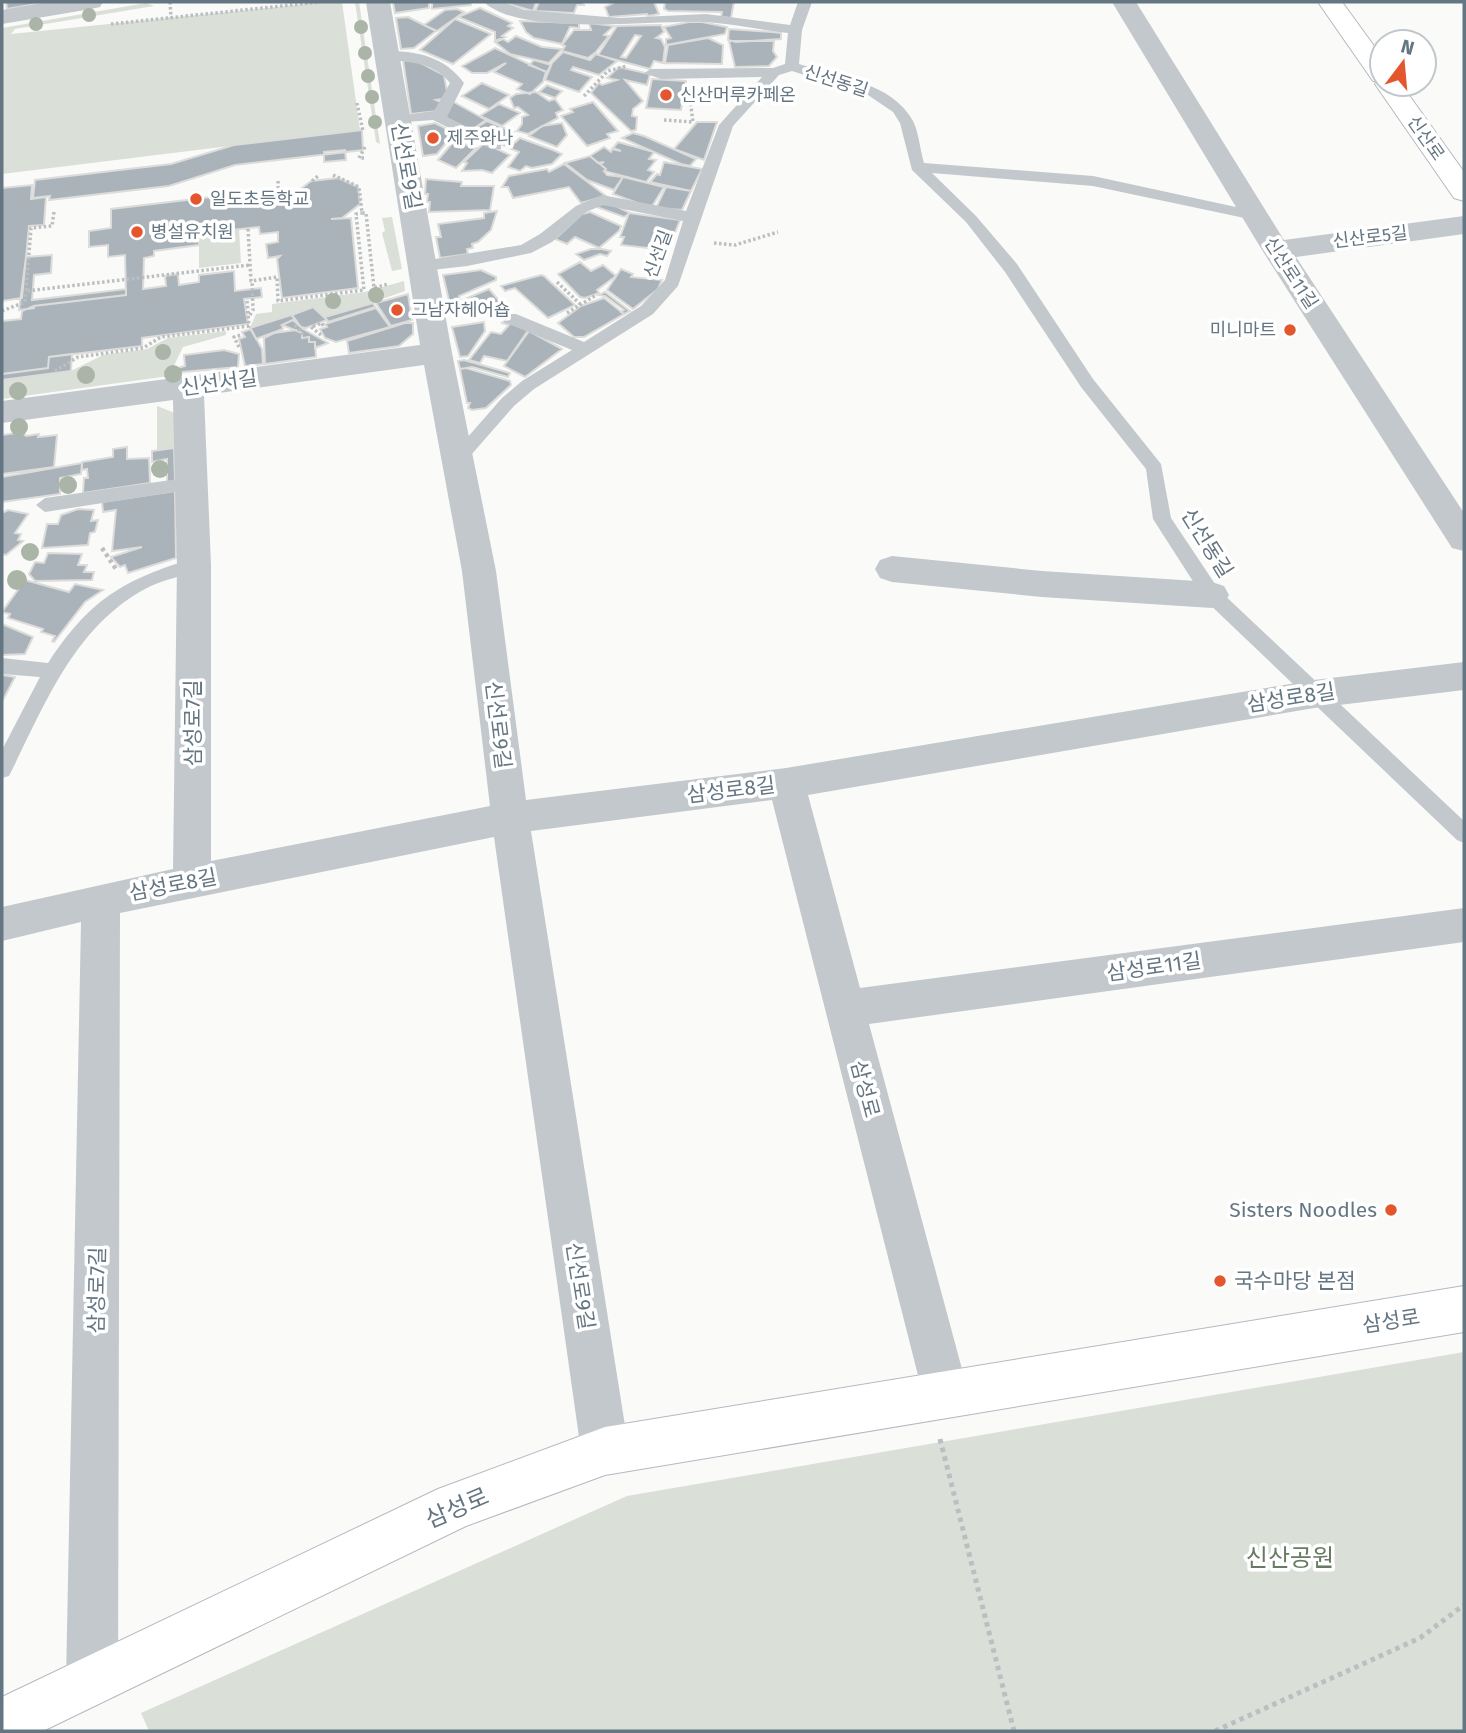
<svg xmlns="http://www.w3.org/2000/svg" width="1466" height="1733" font-family="'Fira Sans','Noto Sans KR',sans-serif">
<style>
.green{fill:#dadfd7}
.building{fill:#aab3b9;stroke:#dcdcda;stroke-width:2;fill-rule:evenodd}
.lines{fill:none;stroke-linecap:round;stroke-linejoin:round}
.secondary-casing{stroke:#b3babf;stroke-width:2}
.path-far2{stroke:#bbbfc2;stroke-width:3.5;stroke-dasharray:2.5 2.5;stroke-linecap:butt}
.path-far1{stroke:#bbbfc2;stroke-width:4.5;stroke-dasharray:3.5 3.5;stroke-linecap:butt}
.path{stroke:#bbbfc2;stroke-width:5;stroke-dasharray:4.5 4.5;stroke-linecap:butt}
.lane{fill:#c3c8cc;fill-rule:evenodd}
.street{fill:#c3c8cc;fill-rule:evenodd}
.secondary{fill:#fff;fill-rule:evenodd}
.tree{fill:#aab4a7}
.poi-dot{fill:#e4572e;stroke:#fff;stroke-width:2.5}
.labels{text-anchor:middle;dominant-baseline:central;stroke-width:7;stroke-linejoin:round;paint-order:stroke}
.far-street-label{font-size:18px;fill:#657683;stroke:#fff}
.far-poi-label{font-size:18px;fill:#657683;stroke:#fff;text-anchor:start}
.street-label{font-size:21px;fill:#657683;stroke:#fff}
.poi-label{font-size:21px;fill:#657683;stroke:#fff;text-anchor:end}
.near-street-label{font-size:24px;fill:#657683;stroke:#fff}
.near-park-label{font-size:24px;fill:#687a64;stroke:#fff}
</style>
<rect width="100%" height="100%" fill="#fafaf8"/>
<!-- green -->
<path class="green" d="M324,2H342L360,130L2,174V28L146,3L154,6L15,29L11,34Z
M355,2H359L380,144L376,142Z
M392,217L402,269L392,271L382,233L385,231L382,218Z
M239,229L241,263L199,268V234Z
M404,281L405,291L330,317L319,315L313,307L250,328L256,314L272,312V304L365,292Z
M226,331V335L183,347L169,376L2,399V380L71,371L103,355L147,349L168,338Z
M157,406L175,413L174,448L157,450Z
M1464,1352V1731H149L141,1713L627,1496Z"/>
<!-- building -->
<path class="building" d="M6,2H41L42,3L7,9Z
M393,2H429V8L395,13Z
M432,2H471V5L432,9Z
M502,2H536L533,11Z
M539,2H582L584,5H577L574,13L535,11Z
M654,2L659,14L648,16L647,14L609,17L605,7L615,2Z
M665,2H734L731,18L721,17L722,12L668,11L664,9Z
M480,8L512,23L508,26L513,28L502,36L505,37L495,41V32L458,17Z
M457,9L464,12L437,31L424,25L445,10Z
M408,17L436,31L414,48L401,49L396,18Z
M455,19L491,34L453,64L420,50Z
M520,21L579,23V28L570,27L562,44L534,38L526,32Z
M689,22H702L727,27L725,34L666,45V39L671,38L664,27Z
M589,23L614,26L604,35L609,36L596,52L588,58L562,51L565,46L562,45L574,30H591Z
M661,25L664,32L656,38L661,39L665,47L663,63L654,61L650,69L598,55L617,26ZM635,35L641,36L626,58L621,57Z
M729,29L772,32L781,33V39L736,42L728,40Z
M516,36L542,47L562,49L549,63L510,54L495,42L503,39L508,42Z
M708,38L723,45L722,64L665,63L668,45Z
M729,41H774L773,51L777,57L769,66L735,67Z
M495,48L546,72L543,82L530,94L517,89L522,84L494,72L506,63L487,73H472L462,66Z
M563,52L590,60L596,54L617,61L599,75L573,67L571,70L592,77L579,92L545,80L552,63Z
M403,60L419,62L444,75L447,91L442,99L436,100L441,102L437,111L411,114Z
M534,60L551,65L547,72L529,65Z
M619,67L650,74L647,85L625,80L643,101L633,109L632,116L637,117L636,130L631,131L591,93L599,83L602,85L617,80L607,78Z
M652,79L686,81L681,110L646,108Z
M482,83L509,95L489,109L462,96Z
M547,85L562,91L555,98L539,92Z
M536,92L549,101L555,99L563,110L556,113L558,118L528,134L517,131L522,124V117L528,115L518,107L514,108L510,98L516,94Z
M452,101L486,120L470,131L443,116Z
M593,102L618,131L607,134L610,138L587,146L561,116L573,112L570,109Z
M499,104L520,113L502,126L480,116Z
M487,121L514,132L505,146L471,131Z
M697,122H717L704,160L674,149Z
M435,123L451,131L450,138L437,154L423,156L418,126Z
M562,123L567,135L557,147L529,136L542,126Z
M362,130L363,150L235,165L169,186L49,200L50,196L33,198L35,180L171,164L234,145Z
M633,133L644,136L696,159L690,166L681,164L622,138Z
M520,138L553,150L562,154L552,164L532,168L526,166L520,171L508,167L519,152L509,148Z
M454,141L476,148L456,168L438,160Z
M618,142L654,152L649,159L656,160L648,170L654,172L646,182L604,171L606,169L600,164L604,162L598,163L590,156L604,147L611,152L612,149L621,151L613,148Z
M484,143L510,155L492,173L482,170L462,171L467,163L464,162Z
M345,150L346,160L324,162V152Z
M590,156L606,169L604,171L607,175L623,177L614,190L587,180L565,163Z
M664,162L702,169L691,191L650,182L657,174L660,175Z
M564,164L606,196L581,203L569,187L513,198L508,187H502L509,176L547,169L549,172Z
M623,177L664,187L651,208L613,194Z
M338,178L358,187L360,204L342,218L331,219L351,218L358,288L282,298L277,259L280,256L268,258L266,244L278,242V232L260,234L259,227L199,234V245L154,251V256L144,258L143,289L166,286L165,276L178,274L179,285L199,282V275L234,271L235,291L261,288L262,297L244,299L248,324L142,338V346L49,357L48,368L2,374V321L21,319L22,311L34,306L126,295L125,255L108,257V245L89,247V231L111,228V209L262,191L263,205L293,201V195L311,181Z
M426,179L462,182L461,186H494L490,210L429,212L430,202H427L428,194H425Z
M32,185L31,199L46,197L44,225L29,226L22,298L2,301V188Z
M666,187L691,191L682,210L656,208Z
M608,203L612,204L630,213L624,217L594,206Z
M497,211L491,230L478,242L472,244L473,248L467,249L468,254L440,258L436,237H441L438,224L484,218V213Z
M590,212L621,226L619,231L599,248L575,237L567,244L555,239L582,214Z
M629,213L680,220L671,243H668L665,250L621,245L624,237H620Z
M591,249H602L611,251L607,256L600,254L584,260L576,254Z
M52,255L51,273L34,275L32,300L126,289V295L34,306V308L19,310L26,257Z
M580,262L591,271L603,265L616,276L597,290L599,293L585,298L580,297L558,274Z
M621,269L633,274L631,277L662,280L658,289L633,309L607,290Z
M481,270L496,277V280L459,296L460,304L450,305L443,275Z
M541,275L544,276L575,305L548,318L515,288L505,291L501,286Z
M489,289L502,304L474,316L460,301Z
M605,292L630,311L624,314L621,312L624,310L605,296L599,295Z
M408,294L412,320L391,326L376,303Z
M604,298L624,314L584,337H574L558,323L581,306Z
M373,303L375,307L328,322L325,317Z
M313,307L327,320L306,328L301,327L292,315Z
M376,308L390,327L336,342L325,338L320,329L327,327L325,324Z
M291,315L295,319L282,325L283,329L256,339L250,328Z
M293,320L303,329L328,343L315,348V342H309V337L302,338V333L282,325Z
M504,321L529,329L507,361L484,356L480,363L469,360L491,332L501,334L509,325L502,323Z
M484,322L485,331L468,356L460,357L452,327Z
M405,323H413V334L399,346L349,353L347,341Z
M251,329L262,349L263,364L245,366L239,339L245,337L242,332Z
M296,330L302,333V338L309,337V342H315L316,357L265,364L264,338L274,333Z
M529,331L562,349L525,377L504,366Z
M224,350L239,354L238,367L171,373L173,369L185,366L184,355Z
M72,354L71,371L2,380V374L48,368L49,357Z
M464,360L510,373L508,377L472,367L460,369L458,361Z
M466,368L510,381L511,385L486,408L472,410L468,408L470,403H467L460,369Z
M22,432L26,436L39,434L38,437L57,435L54,467L2,474V435Z
M127,447V459L149,458L150,483L83,493L84,478H88L87,469L82,470V462L113,457V449Z
M174,448L175,482L167,483V459L152,462V451Z
M82,463L81,474L60,478V494L2,502V477Z
M175,491L176,558L128,573L125,565L120,567L111,557L142,547L112,551L116,510L103,512L102,502Z
M78,509L94,510L91,521L98,520L95,532L90,533L88,545L42,548L47,524H58L61,515Z
M8,510L28,514L15,533L21,534L18,540L23,541L6,555L2,554V513Z
M48,553L82,554L78,565H87L84,572H94L92,580L35,581L29,574L35,562L44,563Z
M25,580L69,592L75,584L103,590L85,602L54,642L52,641L55,636L41,632L43,629L8,618L10,614L2,612Z
M2,624L33,637L25,654L2,655Z
M2,675L15,677L3,700H2Z"/>
<g class="lines">
<defs>
<path id="secondary" d="M1318,2H1342L1382,57V84H1401L1464,172V201L1454,198L1375,84L1377,81H1373Z
M1464,1286V1332L605,1475L466,1526L43,1731H2V1697L438,1489L605,1427Z"/>
</defs>
<!-- secondary casing -->
<use href="#secondary" class="secondary-casing"/>
<!-- path-far2 -->
<path class="path-far2" d="M170,2L171,18
M111,24L319,2
M584,96L608,71L627,66
M357,103L363,131
M664,120L693,122L690,99
M365,147L359,158H365
M333,175L359,187L362,213H366L374,288L388,284
M278,181L279,202
M312,181L318,176
M54,212L52,226L31,228L26,291L250,265
M248,229L251,281L277,277L278,301L364,290L356,214L362,213
M714,243L735,245L778,232
M557,282L580,304
M2,311L25,302L26,291
M567,313L596,295
M250,315L253,310L252,281
M295,325L305,337
M321,335L311,327L322,323L324,328
M239,347L234,337L241,335
M55,371L78,357L143,348L161,337L249,326L247,301"/>
<!-- path-far1 -->
<path class="path-far1" d="M102,548L116,569"/>
<!-- path -->
<path class="path" d="M940,1439L1014,1731
M1215,1731L1420,1638L1464,1605"/>
<!-- lane -->
<path class="lane" d="M484,2H503L524,10L619,18L706,14L790,25L798,2H812L802,30L799,64C837,76 893,83 913,121C919,133 920,150 924,163L1093,176L1259,212V218L1254,220L1093,186L932,173L976,216L1017,264L1093,379L1161,464L1171,518L1219,590L1464,821V843L1457,840L1205,600L1153,519L1146,469L1081,387L1005,272L966,222L912,170L900,123L893,112L868,95L792,71L779,75L733,126L678,286L653,314L534,389L514,406L464,463H452L449,459L452,455L502,398L522,381L572,350L504,322V314H516L584,342L641,306L665,280L683,221L603,205L586,212L552,242L531,253L467,266L423,271L417,270V262L521,245L540,234L576,206L602,195L686,211L719,125L762,77L661,79L644,73L651,69L773,68L785,64L788,33C761,30 734,24 707,22C657,19 522,38 484,2Z
M387,51C418,51 445,57 464,83L447,117L501,143V149H491L433,120L392,123V117L434,111L450,83C431,59 408,64 382,58V52Z
M192,477L201,483L192,489L45,512L36,505L45,498Z
M194,558L201,560L203,565L201,570C182,576 162,580 145,589C73,628 44,707 9,776L2,778V750L40,677L2,674V658L48,663C90,599 123,580 194,558Z"/>
<!-- street -->
<path class="street" d="M48,2H103L100,7L91,9L2,24V10Z
M366,2H390L452,353L496,571L526,800L786,768L1314,680L1464,662V690L1314,708L808,795L860,988L1464,908V942L869,1024L969,1395L963,1412L946,1418L929,1412L923,1395L772,800L531,831L629,1451L622,1468L605,1475L588,1468L581,1451L494,837L120,913L118,1681L110,1699L92,1707L74,1699L66,1681L81,922L2,941V907L173,869L177,565L173,400L2,423V401L420,345ZM424,365L462,571L490,806L211,861V565L204,395Z
M1112,2H1136L1284,240L1464,216V234L1296,257L1464,513V551L1452,548L1262,250Z
M892,556L1042,571L1212,582L1224,586L1229,595L1224,604L1212,608L1042,597L892,582L880,578L875,569L880,560Z"/>
<!-- secondary -->
<use href="#secondary" class="secondary"/>
</g>
<!-- trees -->
<g class="tree">
<circle cx="89" cy="15" r="7"/>
<circle cx="36" cy="24" r="7"/>
<circle cx="361" cy="27" r="7"/>
<circle cx="365" cy="53" r="7"/>
<circle cx="368" cy="76" r="7"/>
<circle cx="372" cy="97" r="7"/>
<circle cx="375" cy="122" r="7"/>
<circle cx="376" cy="295" r="8"/>
<circle cx="333" cy="301" r="8"/>
<circle cx="163" cy="352" r="8"/>
<circle cx="173" cy="374" r="9"/>
<circle cx="86" cy="375" r="9"/>
<circle cx="18" cy="391" r="9"/>
<circle cx="19" cy="427" r="9"/>
<circle cx="160" cy="469" r="9"/>
<circle cx="68" cy="485" r="9"/>
<circle cx="30" cy="552" r="9"/>
<circle cx="17" cy="580" r="10"/>
</g>
<!-- markers -->
<g class="poi-dot">
<circle cx="666" cy="95" r="7"/>
<circle cx="433" cy="138" r="7"/>
<circle cx="196" cy="199" r="7"/>
<circle cx="137" cy="232" r="7"/>
<circle cx="397" cy="310" r="7"/>
<circle cx="1290" cy="330" r="7"/>
<circle cx="1391" cy="1210" r="7"/>
<circle cx="1220" cy="1281" r="7"/>
</g>
<g class="labels">
<!-- far-street labels -->
<g class="far-street-label">
<text transform="translate(836 81) rotate(18)">신선동길</text>
<text transform="translate(1426 138) rotate(55)">신산로</text>
<text transform="translate(1370 237) rotate(-7)">신산로5길</text>
<text transform="translate(658 254) rotate(-70)">신선길</text>
<text transform="translate(1291 273) rotate(57)">신산로11길</text>
</g>
<!-- far-poi labels -->
<g class="far-poi-label">
<text x="680" y="95">신산머루카페온</text>
<text x="447" y="138">제주와나</text>
<text x="210" y="199">일도초등학교</text>
<text x="151" y="232">병설유치원</text>
<text x="411" y="310">그남자헤어숍</text>
<text x="1276" y="330" text-anchor="end">미니마트</text>
</g>
<!-- street labels -->
<g class="street-label">
<text transform="translate(406 166) rotate(80)">신선로9길</text>
<text transform="translate(219 383) rotate(-8)">신선서길</text>
<text transform="translate(1207 543) rotate(58)">신선동길</text>
<text transform="translate(1291 698) rotate(-9)">삼성로8길</text>
<text transform="translate(193 723) rotate(-90)">삼성로7길</text>
<text transform="translate(498 725) rotate(83)">신선로9길</text>
<text transform="translate(731 790) rotate(-7)">삼성로8길</text>
<text transform="translate(173 885) rotate(-11)">삼성로8길</text>
<text transform="translate(1154 967) rotate(-8)">삼성로11길</text>
<text transform="translate(865 1089) rotate(75)">삼성로</text>
<text transform="translate(580 1286) rotate(81)">신선로9길</text>
<text transform="translate(97 1290) rotate(-89)">삼성로7길</text>
<text transform="translate(1391 1321) rotate(-9)">삼성로</text>
</g>
<!-- poi labels -->
<g class="poi-label">
<text x="1377" y="1210">Sisters Noodles</text>
<text x="1234" y="1281" text-anchor="start">국수마당 본점</text>
</g>
<!-- near-street labels -->
<g class="near-street-label">
<text transform="translate(457 1508) rotate(-23)">삼성로</text>
</g>
<!-- near-park labels -->
<g class="near-park-label">
<text x="1290" y="1558">신산공원</text>
</g>
</g>
<!-- border -->
<rect width="1466" height="1733" fill="none" stroke="#657683" stroke-width="7"/>
<!-- north arrow -->
<g transform="translate(1403 63) rotate(16)"><circle r="33" fill="#ffffff" stroke="#c1c8cd" stroke-width="2"/>
<path d="M0-5L12 26L0 18L-12 26Z" fill="#e4572e"/>
<text y="-10" font-size="19" font-weight="bold" text-anchor="middle" fill="#657683">N</text>
</g>
</svg>
